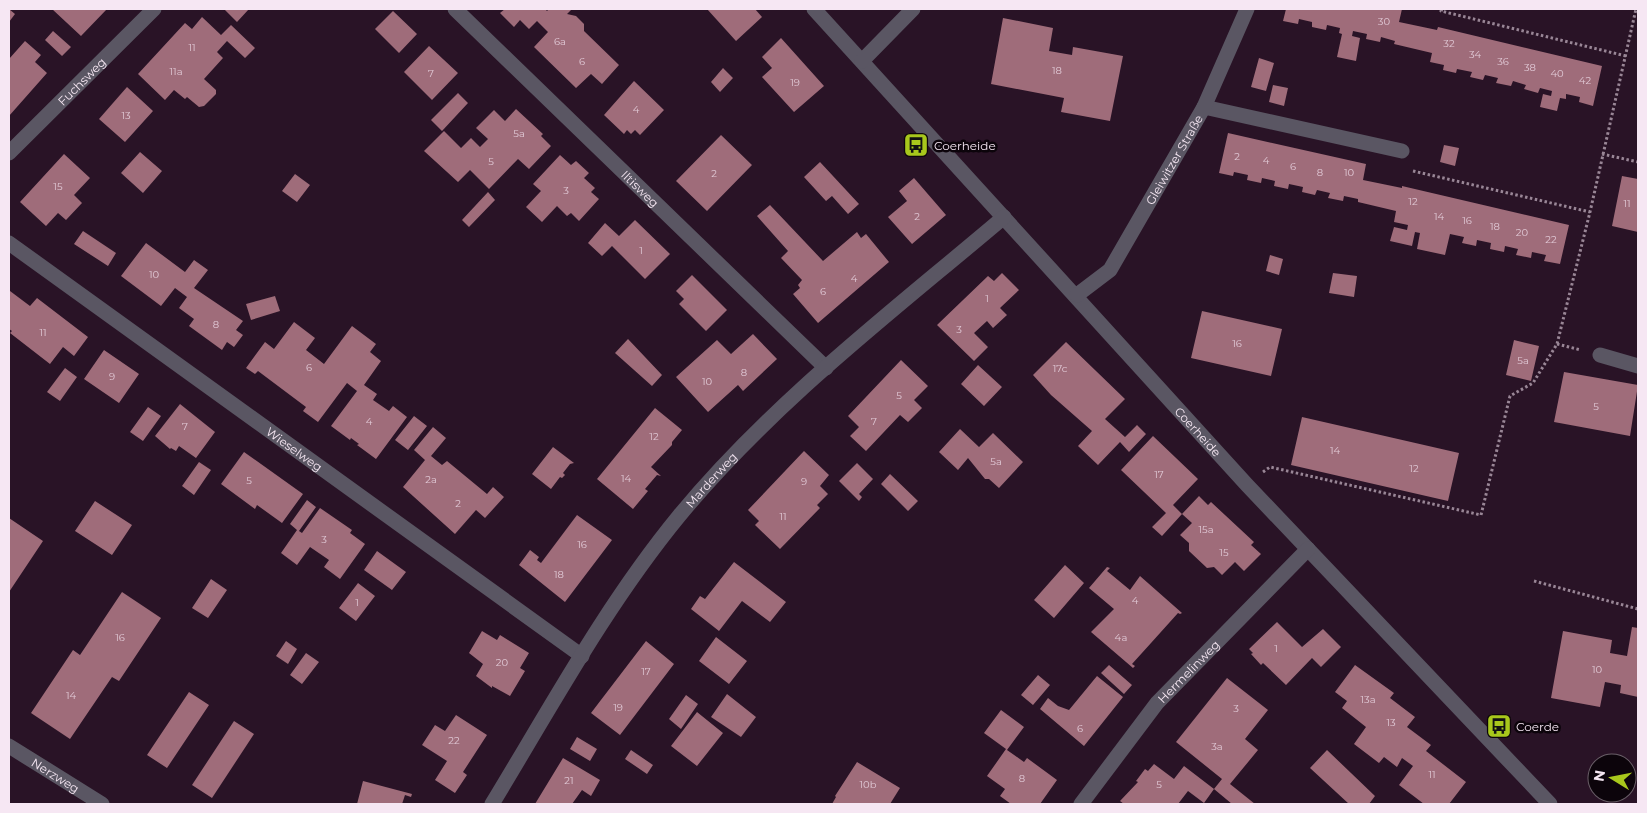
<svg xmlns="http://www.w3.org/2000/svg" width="1647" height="813" font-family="Montserrat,sans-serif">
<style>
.building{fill:#9f6c7a}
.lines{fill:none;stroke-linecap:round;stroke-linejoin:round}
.path{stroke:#998696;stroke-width:3;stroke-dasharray:2.5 2.5;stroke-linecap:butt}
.minor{stroke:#5a5663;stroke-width:15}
.labels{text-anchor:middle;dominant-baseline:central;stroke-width:5;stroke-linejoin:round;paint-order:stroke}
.number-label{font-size:10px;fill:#e0c8d5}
.street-label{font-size:12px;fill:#f6e7f3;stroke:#0c040b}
.poi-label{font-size:12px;fill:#f6e7f3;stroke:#0c040b;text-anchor:start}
</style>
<rect width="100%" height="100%" fill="#291326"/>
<!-- building -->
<path class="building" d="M9,9L15,14L9,22Z
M52,9H107L81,36Z
M224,9H249L237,22Z
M505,9H545L547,11L549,9H572L567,14L576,16L584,24V31L619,65L602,84L591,74L576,88L534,47L548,32L537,21L529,29L520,20L514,27L500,13Z
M707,9H755L762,17L736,41Z
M1286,9H1402L1399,22L1437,30L1438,27L1602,66L1593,106L1579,102L1580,97L1566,94V99L1560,98L1557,111L1540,107L1543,94L1551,96L1552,91L1540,88L1538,93L1524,89L1526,85L1513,81L1511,86L1496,83L1498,78L1485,75L1483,80L1470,77L1472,72L1457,69L1456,73L1443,70L1444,65L1430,62L1432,53L1394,44L1395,41L1381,37L1380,42L1366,39L1367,34L1353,31L1352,36L1360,38L1356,61L1337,57L1342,34L1339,33L1340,28L1327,25L1326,30L1312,27V22L1299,19L1298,24L1283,21Z
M393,11L417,34L399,53L375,29Z
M202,17L221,35L231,25L255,48L245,58L227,41L217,52L223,58L204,79L216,90V94L204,106L199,107L187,97L185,99L174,90L165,100L138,74L185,23L192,29Z
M1003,18L1053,28L1049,51L1072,55L1073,47L1123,56L1110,121L1061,112L1064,98L991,84Z
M53,31L71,47L62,56L45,40Z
M781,38L824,86L794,112L762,77L772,68L762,57Z
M25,41L41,55L35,62L47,73L9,116V59Z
M429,46L458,73L432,100L404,72Z
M1259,58L1274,63L1266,91L1251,87Z
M723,68L733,78L720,92L711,82Z
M634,81L664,110L640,135L635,130L631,134L627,130L624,134L604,115Z
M1273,85L1288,88L1284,106L1269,102Z
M127,87L153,111L125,142L99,119Z
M458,93L468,103L442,131L431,120Z
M516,109L543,134L541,136L551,146L529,169L518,159L489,189L470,170L458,182L424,151L444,131L461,148L471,138L480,147L488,139L476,128L494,110L505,121Z
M1228,133L1366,164L1363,180L1402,188V186L1569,225L1560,264L1544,261L1546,255L1532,252L1531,258L1516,255L1518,249L1505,246L1504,252L1490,249L1491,243L1477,240L1476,246L1462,243L1464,237L1450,234L1445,255L1417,249L1420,233L1415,232L1412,246L1390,241L1394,227L1407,230L1408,225L1394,222L1396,211L1358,202V199L1344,196L1343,201L1328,198L1330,193L1317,190L1315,195L1302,192L1303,187L1289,184L1288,189L1274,186L1275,181L1262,178L1261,183L1247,180L1248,175L1234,172L1233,176L1219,173Z
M721,135L752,165L707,211L676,181Z
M1444,145L1459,148L1455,166L1440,162Z
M140,152L162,171L143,193L121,173Z
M64,154L90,178L74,195L82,203L66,220L58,213L46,226L20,202Z
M560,155L571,165L576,161L589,173L584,178L595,188L591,192L599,199L579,221L571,213L567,216L557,206L542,222L526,207L541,191L533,184Z
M820,162L859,204L848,214L832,196L826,201L804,177Z
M295,174L310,185L297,202L282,191Z
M1622,176L1638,179V232L1612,226Z
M914,178L946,215L912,244L888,217L907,201L899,191Z
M488,192L495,200L469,227L462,220Z
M770,205L823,261L857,232L861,238L866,234L889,262L818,323L793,294L800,288L798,285L802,280L781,258L788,251L757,216Z
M635,220L670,254L645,279L612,246L602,256L588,243L605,223L619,236Z
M83,231L116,253L108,266L74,244Z
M146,243L185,272L194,260L208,270L194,288L243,321L236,330L243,335L234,347L227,342L222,350L189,326L194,319L179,308L187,297L175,288L161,306L121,276Z
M1270,255L1283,259L1279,275L1266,271Z
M1002,273L1019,290L1000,308L1007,315L993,328L987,321L974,333L988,347L974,361L937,325L988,276L994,281Z
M1333,273L1357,276L1354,297L1329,293Z
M692,275L727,310L706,331L679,304L684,299L676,291Z
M10,291L30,306L37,298L88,337L74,356L63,347L50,364L10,333L12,331L9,329Z
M275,296L280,311L251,320L246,304Z
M1202,311L1282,329L1271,376L1191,358Z
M294,322L315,338L306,350L324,364L352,326L376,344L370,352L381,361L364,385L377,394L373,400L389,411L393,406L407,417L376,459L357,445L359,444L351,438L350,440L331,426L357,391L347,383L318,422L303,411L306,407L258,371L255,374L246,368L265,342L274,349Z
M753,334L777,359L743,391L738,385L708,412L676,377L717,340L731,354Z
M628,339L662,375L652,386L615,353Z
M1514,340L1539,346L1531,381L1506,375Z
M1066,342L1125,399L1105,419L1125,437L1137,425L1146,434L1129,452L1120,442L1098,465L1078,446L1092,431L1051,395L1033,375Z
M104,350L139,374L119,403L84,379Z
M901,360L928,386L914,400L922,408L908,422L900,415L866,451L850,436L859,427L848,416Z
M978,365L1002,387L984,406L961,384Z
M65,368L77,377L60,401L47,392Z
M1564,372L1638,385L1630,436L1554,422Z
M180,404L215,432L196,458L179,446L176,451L171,448L170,449L155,436Z
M148,407L161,416L143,441L130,432Z
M655,408L682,430L672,442V445L651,467L661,476L657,475L645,489L648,491L633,509L597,479Z
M414,416L427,426L408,450L395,440Z
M1302,417L1459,453L1448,501L1291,465Z
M433,427L446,438L431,456L442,465L447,461L487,494L493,487L504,497L485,518L476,510L455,534L403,487L425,460L414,450Z
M960,429L979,447L993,433L1023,462L999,488L989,479H985L968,458L958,470L939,452Z
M1153,436L1198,479L1173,505L1182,514L1162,536L1152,527L1166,513L1121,470Z
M553,447L574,463L570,464L563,473L565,475L562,478L560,477L551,489L532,474Z
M804,451L829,475L820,486L828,494L817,505L820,508L780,549L755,525L759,521L748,510Z
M244,452L303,494L282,523L257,505L255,509L221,484Z
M199,462L211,470L194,495L182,486Z
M857,463L873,479L859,494L862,497L859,501L839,481Z
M890,474L918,501L908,511L881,484Z
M1199,496L1208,505L1211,502L1254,542L1251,545L1261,554L1244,571L1235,562L1222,575L1214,567L1207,568L1189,551V543L1180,535L1192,523L1182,514Z
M307,500L316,507L299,531L302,533L320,508L352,530L350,533L365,544L340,579L324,567L329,560L310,547L297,565L281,553L297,530L290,524Z
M95,501L132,525L112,555L75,531Z
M577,515L612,540L565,602L519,565L530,550L539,557L537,560L541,563Z
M9,518L43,541L9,592Z
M377,551L406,572L392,590L364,570Z
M734,562L786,602L770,622L742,601L719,631L691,609L700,596L705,599Z
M1065,565L1084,583L1054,618L1034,600Z
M1107,567L1110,568L1107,571L1130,590L1140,576L1182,613L1180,614L1178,613L1151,643L1132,664L1135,666L1133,668L1091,632L1114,609L1089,588Z
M211,579L227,590L208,618L192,608Z
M358,583L375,596L356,621L339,608Z
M122,592L161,618L119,681L112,677L70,739L31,713L73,650L80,655Z
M1277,622L1302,647L1323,629L1341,647L1321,667L1312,658L1286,685L1263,663L1261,665L1251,654L1253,653L1249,649Z
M1632,627L1638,628V697L1620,693L1621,685L1605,682L1600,707L1551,698L1563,631L1612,640L1610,653L1627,656Z
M482,631L497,640L500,635L529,653L520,668L525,671L510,696L492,686V688L476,676L483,664L469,653Z
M716,637L747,661L729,684L699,661Z
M286,641L297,649L288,664L276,656Z
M646,641L674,664L620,735L591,713Z
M306,653L319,662L302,684L290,675Z
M1109,665L1132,685L1124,694L1101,673Z
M1355,665L1394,693L1390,698L1415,717L1407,727L1431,745L1426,751L1466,782L1449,804H1424L1399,785L1413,766L1402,758L1397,767L1384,757L1379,763L1354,744L1366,727L1342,708L1347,701L1335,692Z
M1038,675L1050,685L1033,705L1021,695Z
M1097,676L1123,697L1084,746L1040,709L1048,698L1058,706L1069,710Z
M1227,678L1268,710L1245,739L1258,750L1230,784L1255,804H1232L1214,789L1222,779L1176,742Z
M189,692L209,705L167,768L147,755Z
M727,694L756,717L741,737L711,717Z
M686,695L698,704L681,729L669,719Z
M1001,710L1024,727L1007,750L1024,762L1027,758L1057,780L1040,804H1011L1000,796L1005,789L987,776L1006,749L984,733Z
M697,712L723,733L697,766L671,746Z
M456,715L487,735L463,772L467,775L455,793L435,780L447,761L422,745L435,725L445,731Z
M234,721L254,734L212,798L192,785Z
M577,737L597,749L590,761L570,749Z
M631,750L653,765L647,774L625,759Z
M1327,750L1375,796L1369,804H1349L1310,768Z
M563,758L600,780L591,796L582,790L572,804H535Z
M857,762L900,788L890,804H832L836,797L835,796Z
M1154,764L1174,779L1184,766L1214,789L1204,803L1188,791L1178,804H1124L1120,801L1138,782L1136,781L1145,769L1148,771Z
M363,781L412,794L411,797L405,795L402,804H357Z"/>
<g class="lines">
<!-- path -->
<path class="path" d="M1442,9L1441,11L1626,56
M1602,154L1638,162
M1413,171L1590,212
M1557,344L1581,350
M1263,472L1270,467L1481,515L1510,396L1533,383L1557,344L1590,212L1636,9
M1534,581L1638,609"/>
<!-- minor -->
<g class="minor">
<path id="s1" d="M455,9L826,368"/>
<path id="s2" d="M814,9L1247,485L1550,804"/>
<path d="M862,61L913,9"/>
<path d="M1204,107L1402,151"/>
<path id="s3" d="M9,153L154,9"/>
<path id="s4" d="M9,243L582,656"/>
<path id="s5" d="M1077,295L1110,270L1204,107L1247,9"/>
<path d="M1600,355L1638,366"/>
<path id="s6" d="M9,746L102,804"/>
<path id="s7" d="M492,804C551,707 606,605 679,516C773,402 892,312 1004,217"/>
<path id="s8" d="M1081,804L1157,703L1308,549"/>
</g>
</g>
<!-- icons -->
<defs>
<symbol id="bus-square" viewBox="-11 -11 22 22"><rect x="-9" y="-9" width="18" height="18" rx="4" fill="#a8c71c" stroke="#0c040b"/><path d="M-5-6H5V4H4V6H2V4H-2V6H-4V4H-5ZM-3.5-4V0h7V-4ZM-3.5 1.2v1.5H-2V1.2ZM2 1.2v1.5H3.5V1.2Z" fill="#111"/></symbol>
</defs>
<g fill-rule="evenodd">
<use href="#bus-square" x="902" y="131" width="28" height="28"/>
<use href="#bus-square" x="1485" y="712" width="28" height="28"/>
</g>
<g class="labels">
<!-- number labels -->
<g class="number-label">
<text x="1384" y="21">30</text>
<text x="560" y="41">6a</text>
<text x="1449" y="43">32</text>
<text x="192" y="47">11</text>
<text x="1475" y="54">34</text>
<text x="582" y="61">6</text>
<text x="1503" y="61">36</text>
<text x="1530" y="67">38</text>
<text x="1057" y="70">18</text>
<text x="176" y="71">11a</text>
<text x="431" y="73">7</text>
<text x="1557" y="73">40</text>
<text x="1585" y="80">42</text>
<text x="795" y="82">19</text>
<text x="636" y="109">4</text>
<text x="126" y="115">13</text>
<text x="519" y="133">5a</text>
<text x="1237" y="156">2</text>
<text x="1266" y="160">4</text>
<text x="491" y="161">5</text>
<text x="1293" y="166">6</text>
<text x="1320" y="172">8</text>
<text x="1349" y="172">10</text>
<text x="714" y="173">2</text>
<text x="58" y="186">15</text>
<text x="566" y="190">3</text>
<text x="1413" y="201">12</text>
<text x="1627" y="203">11</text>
<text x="917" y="216">2</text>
<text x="1439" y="216">14</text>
<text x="1467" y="220">16</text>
<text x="1495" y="226">18</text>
<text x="1522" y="232">20</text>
<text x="1551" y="239">22</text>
<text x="641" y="250">1</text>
<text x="154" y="274">10</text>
<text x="854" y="278">4</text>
<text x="823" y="291">6</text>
<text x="987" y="298">1</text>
<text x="216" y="324">8</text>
<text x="959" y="329">3</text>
<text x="43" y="332">11</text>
<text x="1237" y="343">16</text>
<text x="1523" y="360">5a</text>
<text x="309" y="367">6</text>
<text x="1060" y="368">17c</text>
<text x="744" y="372">8</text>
<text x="112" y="376">9</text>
<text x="707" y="381">10</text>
<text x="899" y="395">5</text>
<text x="1596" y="406">5</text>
<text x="369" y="421">4</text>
<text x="874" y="421">7</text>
<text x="185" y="426">7</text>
<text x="654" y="436">12</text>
<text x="1335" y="450">14</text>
<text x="996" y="461">5a</text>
<text x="1414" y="468">12</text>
<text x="1159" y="474">17</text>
<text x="626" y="478">14</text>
<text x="431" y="479">2a</text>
<text x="249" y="480">5</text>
<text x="804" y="481">9</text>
<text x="458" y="503">2</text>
<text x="783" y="516">11</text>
<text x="1206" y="529">15a</text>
<text x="324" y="539">3</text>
<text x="582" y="544">16</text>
<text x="1224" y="552">15</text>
<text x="559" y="574">18</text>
<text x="1135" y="600">4</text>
<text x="357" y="602">1</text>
<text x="120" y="637">16</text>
<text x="1121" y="637">4a</text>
<text x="1276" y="648">1</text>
<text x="502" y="662">20</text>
<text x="1597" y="669">10</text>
<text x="646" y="671">17</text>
<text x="71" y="695">14</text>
<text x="1368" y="699">13a</text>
<text x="618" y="707">19</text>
<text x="1236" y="708">3</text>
<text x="1391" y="722">13</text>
<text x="1080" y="728">6</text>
<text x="454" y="740">22</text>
<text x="1217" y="746">3a</text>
<text x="1432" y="774">11</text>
<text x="1022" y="778">8</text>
<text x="569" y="780">21</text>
<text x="868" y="784">10b</text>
<text x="1159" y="784">5</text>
</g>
<!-- street labels -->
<g class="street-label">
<text stroke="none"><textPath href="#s3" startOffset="102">Fuchsweg</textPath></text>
<text stroke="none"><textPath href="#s5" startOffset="169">Gleiwitzer Straße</textPath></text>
<text stroke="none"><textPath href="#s1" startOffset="258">Iltisweg</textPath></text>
<text stroke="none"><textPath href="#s2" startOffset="571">Coerheide</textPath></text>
<text stroke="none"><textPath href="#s4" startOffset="352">Wieselweg</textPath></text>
<text stroke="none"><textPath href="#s7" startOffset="392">Marderweg</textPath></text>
<text stroke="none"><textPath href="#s8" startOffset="171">Hermelinweg</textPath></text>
<text stroke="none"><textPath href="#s6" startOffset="55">Nerzweg</textPath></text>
</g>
<!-- poi labels -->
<g class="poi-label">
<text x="934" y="145">Coerheide</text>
<text x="1516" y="726">Coerde</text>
</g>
</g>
<!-- border -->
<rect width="1647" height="813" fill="none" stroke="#f6e7f3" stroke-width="20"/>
<!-- north arrow -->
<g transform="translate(1612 778) rotate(280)"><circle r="24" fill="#0c040b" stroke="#6a5f68"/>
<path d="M0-4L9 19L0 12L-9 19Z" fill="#a8c71c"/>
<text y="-8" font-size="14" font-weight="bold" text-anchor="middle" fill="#f6e7f3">N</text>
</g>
</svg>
